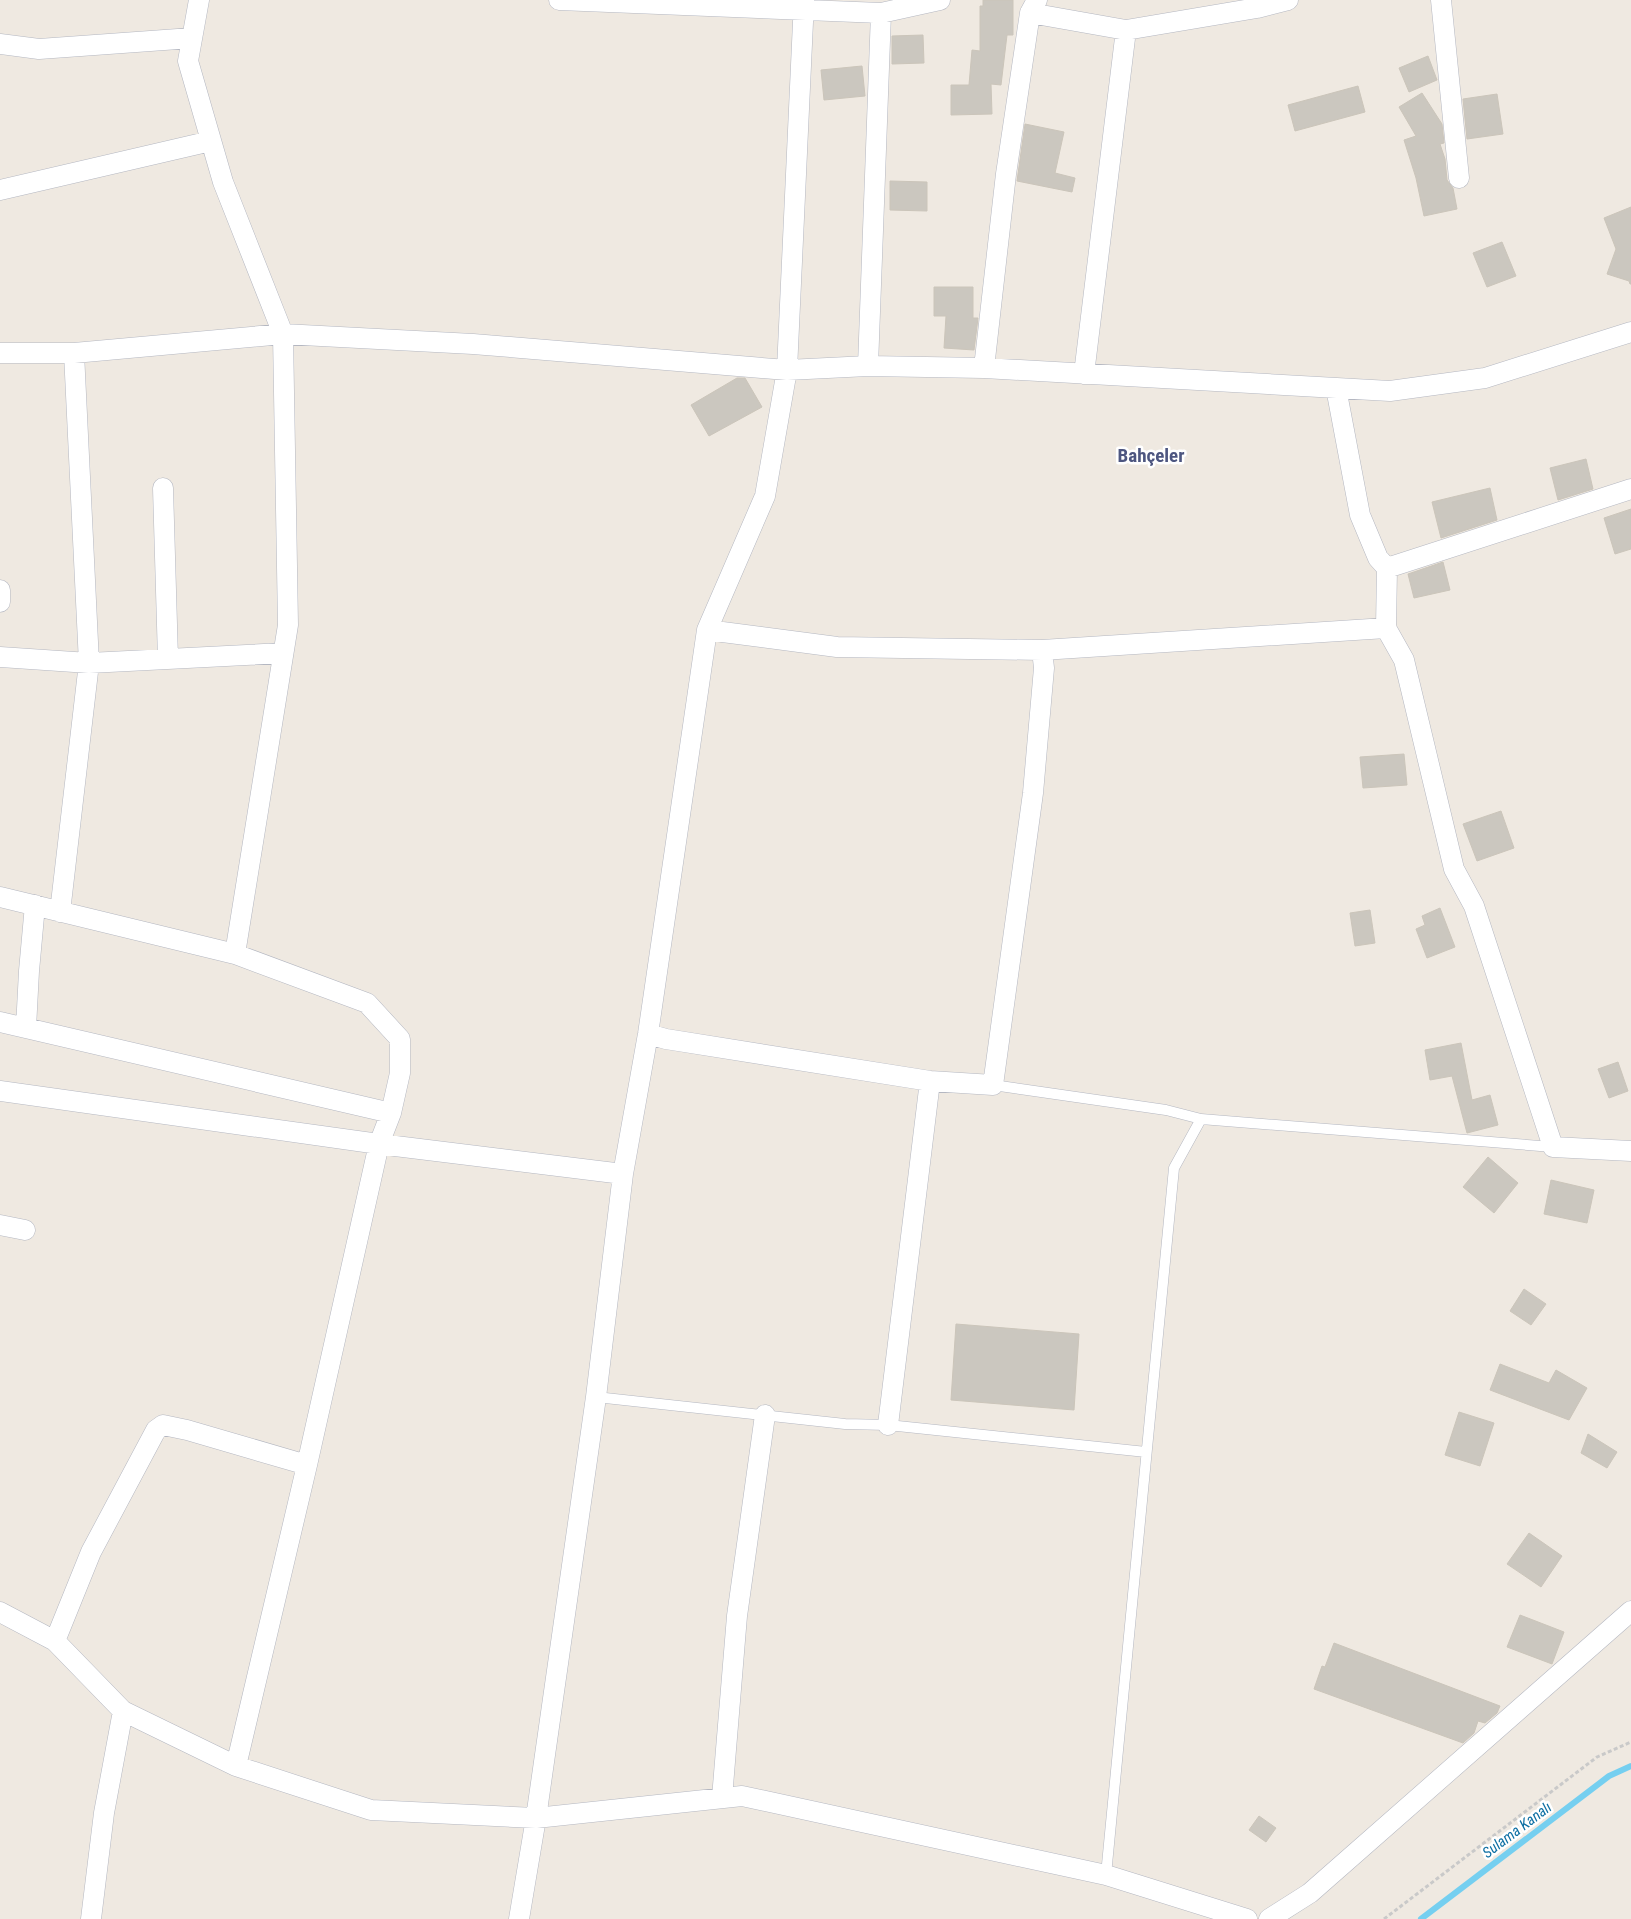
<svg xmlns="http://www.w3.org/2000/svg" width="1631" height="1919" font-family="'Roboto Condensed',sans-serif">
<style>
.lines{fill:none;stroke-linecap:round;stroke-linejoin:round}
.stream{stroke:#75cff0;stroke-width:6}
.building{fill:#cbc7bf;stroke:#cbc5ba}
.lane-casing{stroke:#b4b7c1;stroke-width:11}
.street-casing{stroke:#b4b7c1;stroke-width:21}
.path{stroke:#c9c9c9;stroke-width:3;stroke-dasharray:4 2.5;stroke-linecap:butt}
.lane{stroke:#fff;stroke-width:10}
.street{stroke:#fff;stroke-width:20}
.labels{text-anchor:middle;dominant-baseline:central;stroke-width:5;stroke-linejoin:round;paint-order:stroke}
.water-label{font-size:15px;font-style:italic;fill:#0d6fa3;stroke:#fff}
.district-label{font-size:19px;font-weight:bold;fill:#4d5680;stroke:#fff}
</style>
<rect width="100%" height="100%" fill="#efe9e1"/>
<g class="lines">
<!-- stream -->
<path class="stream" d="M1421,1919L1609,1776L1631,1766"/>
</g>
<!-- building -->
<path class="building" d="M983,0H1013V35H1007L1001,85L991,84L992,114L951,115V85H969L972,50L980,51V6H983Z
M923,35L924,63L892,64V36Z
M1428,56L1437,80L1409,92L1399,68Z
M862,66L865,96L824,100L821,70Z
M1358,86L1365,112L1295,131L1288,105Z
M1422,93L1442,124L1444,143L1440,144L1445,159L1447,180L1453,188L1457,209L1424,216L1416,178L1404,140L1416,136L1399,107Z
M1497,94L1503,134L1467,139L1463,99Z
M1025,124L1064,132L1055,173L1075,178L1072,192L1017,181Z
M890,181L927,182V211L890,210Z
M1631,207V284H1630L1629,281L1607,274L1616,249L1604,218Z
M1502,242L1516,276L1487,287L1473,253Z
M934,287H973V318H978L974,350L944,348L946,316H934Z
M737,378H745L762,407L709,436L691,405Z
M1586,459L1593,489L1558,500L1550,468Z
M1490,488L1497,520L1441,538L1432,502Z
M1631,509V549L1615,554L1604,518Z
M1443,562L1450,590L1414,598L1408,574Z
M1404,754L1407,785L1363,788L1360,757Z
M1501,811L1514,848L1477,861L1463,824Z
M1440,908L1455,947L1427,958L1416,929L1425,925L1422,916Z
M1370,910L1375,943L1355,946L1350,913Z
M1461,1043L1472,1100L1490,1095L1498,1125L1467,1133L1452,1076L1430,1080L1425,1050Z
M1618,1062L1628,1091L1609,1098L1598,1069Z
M1488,1157L1518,1183L1494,1213L1463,1187Z
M1551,1180L1594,1190L1587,1223L1544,1214Z
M1524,1289L1546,1304L1531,1325L1510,1311Z
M956,1324L1079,1334L1074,1410L951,1400Z
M1500,1364L1549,1383L1556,1370L1587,1388L1569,1420L1490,1390Z
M1459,1412L1494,1423L1480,1466L1445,1455Z
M1588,1434L1617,1452L1607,1468L1581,1453Z
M1529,1533L1562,1556L1541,1587L1507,1564Z
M1520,1615L1564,1632L1552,1664L1507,1647Z
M1334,1643L1500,1706L1497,1713L1485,1723L1478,1721L1474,1733L1463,1743L1314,1689L1322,1666L1325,1667Z
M1259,1816L1276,1828L1266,1842L1249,1830Z"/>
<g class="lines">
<defs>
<path id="lane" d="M993,1085L1166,1110L1201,1119
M596,1397L845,1424L888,1425L1146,1452
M1106,1875L1174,1168L1201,1119L1553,1147"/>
<path id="street" d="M199,0L188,61L223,182L283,334L288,625L235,954
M559,0L881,13
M1441,0L1459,178
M1030,13L1126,30L1257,8L1288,0
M0,44L39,49L192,38
M0,190L211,141
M0,353H74L283,334L473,344L787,370L868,366L984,368L1390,391L1485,378L1631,332
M868,366L881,13L940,0
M984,368L1006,174L1030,13L1037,0
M1084,374L1126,30
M1336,388L1360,515L1378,558L1387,568L1386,628L1404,660L1454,869L1474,906L1553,1147L1631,1151
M163,488L168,659
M1387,568L1631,489
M0,590V602
M707,630L837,647L1042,650L1386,628
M0,657L89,663L283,653
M0,897L235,954L367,1003L400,1039V1073L391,1113L379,1144L307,1465L236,1766
M60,912L89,663L74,353
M0,1022L391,1113
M26,1028L29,971L35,905
M648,1034L666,1039L930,1081L993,1085L1033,793L1044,668L1042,650
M0,1091L379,1144L623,1174
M0,1225L25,1230
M888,1425L930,1081
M0,1612L55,1641L123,1711L236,1766L371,1810L536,1818L742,1796L1106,1875L1247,1919
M55,1641L91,1552L156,1430L163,1425L187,1430L307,1465
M722,1798L737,1616L765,1415
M91,1919L104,1813L123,1711
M519,1919L536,1818L596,1397L623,1174L648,1034L707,630L765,496L787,370L804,0
M1269,1919L1310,1893L1631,1611"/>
</defs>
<!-- lane casing -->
<use href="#lane" class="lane-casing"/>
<!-- street casing -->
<use href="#street" class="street-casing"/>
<!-- path -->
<path class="path" d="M1384,1919L1597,1757L1631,1742"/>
<!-- lane -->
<use href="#lane" class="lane"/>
<!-- street -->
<use href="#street" class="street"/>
</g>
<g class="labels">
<!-- water labels -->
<g class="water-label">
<text transform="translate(1517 1830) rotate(-37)">Sulama Kanalı</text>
</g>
<!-- district labels -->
<g class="district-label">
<text x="1151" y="455">Bahçeler</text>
</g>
</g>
</svg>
